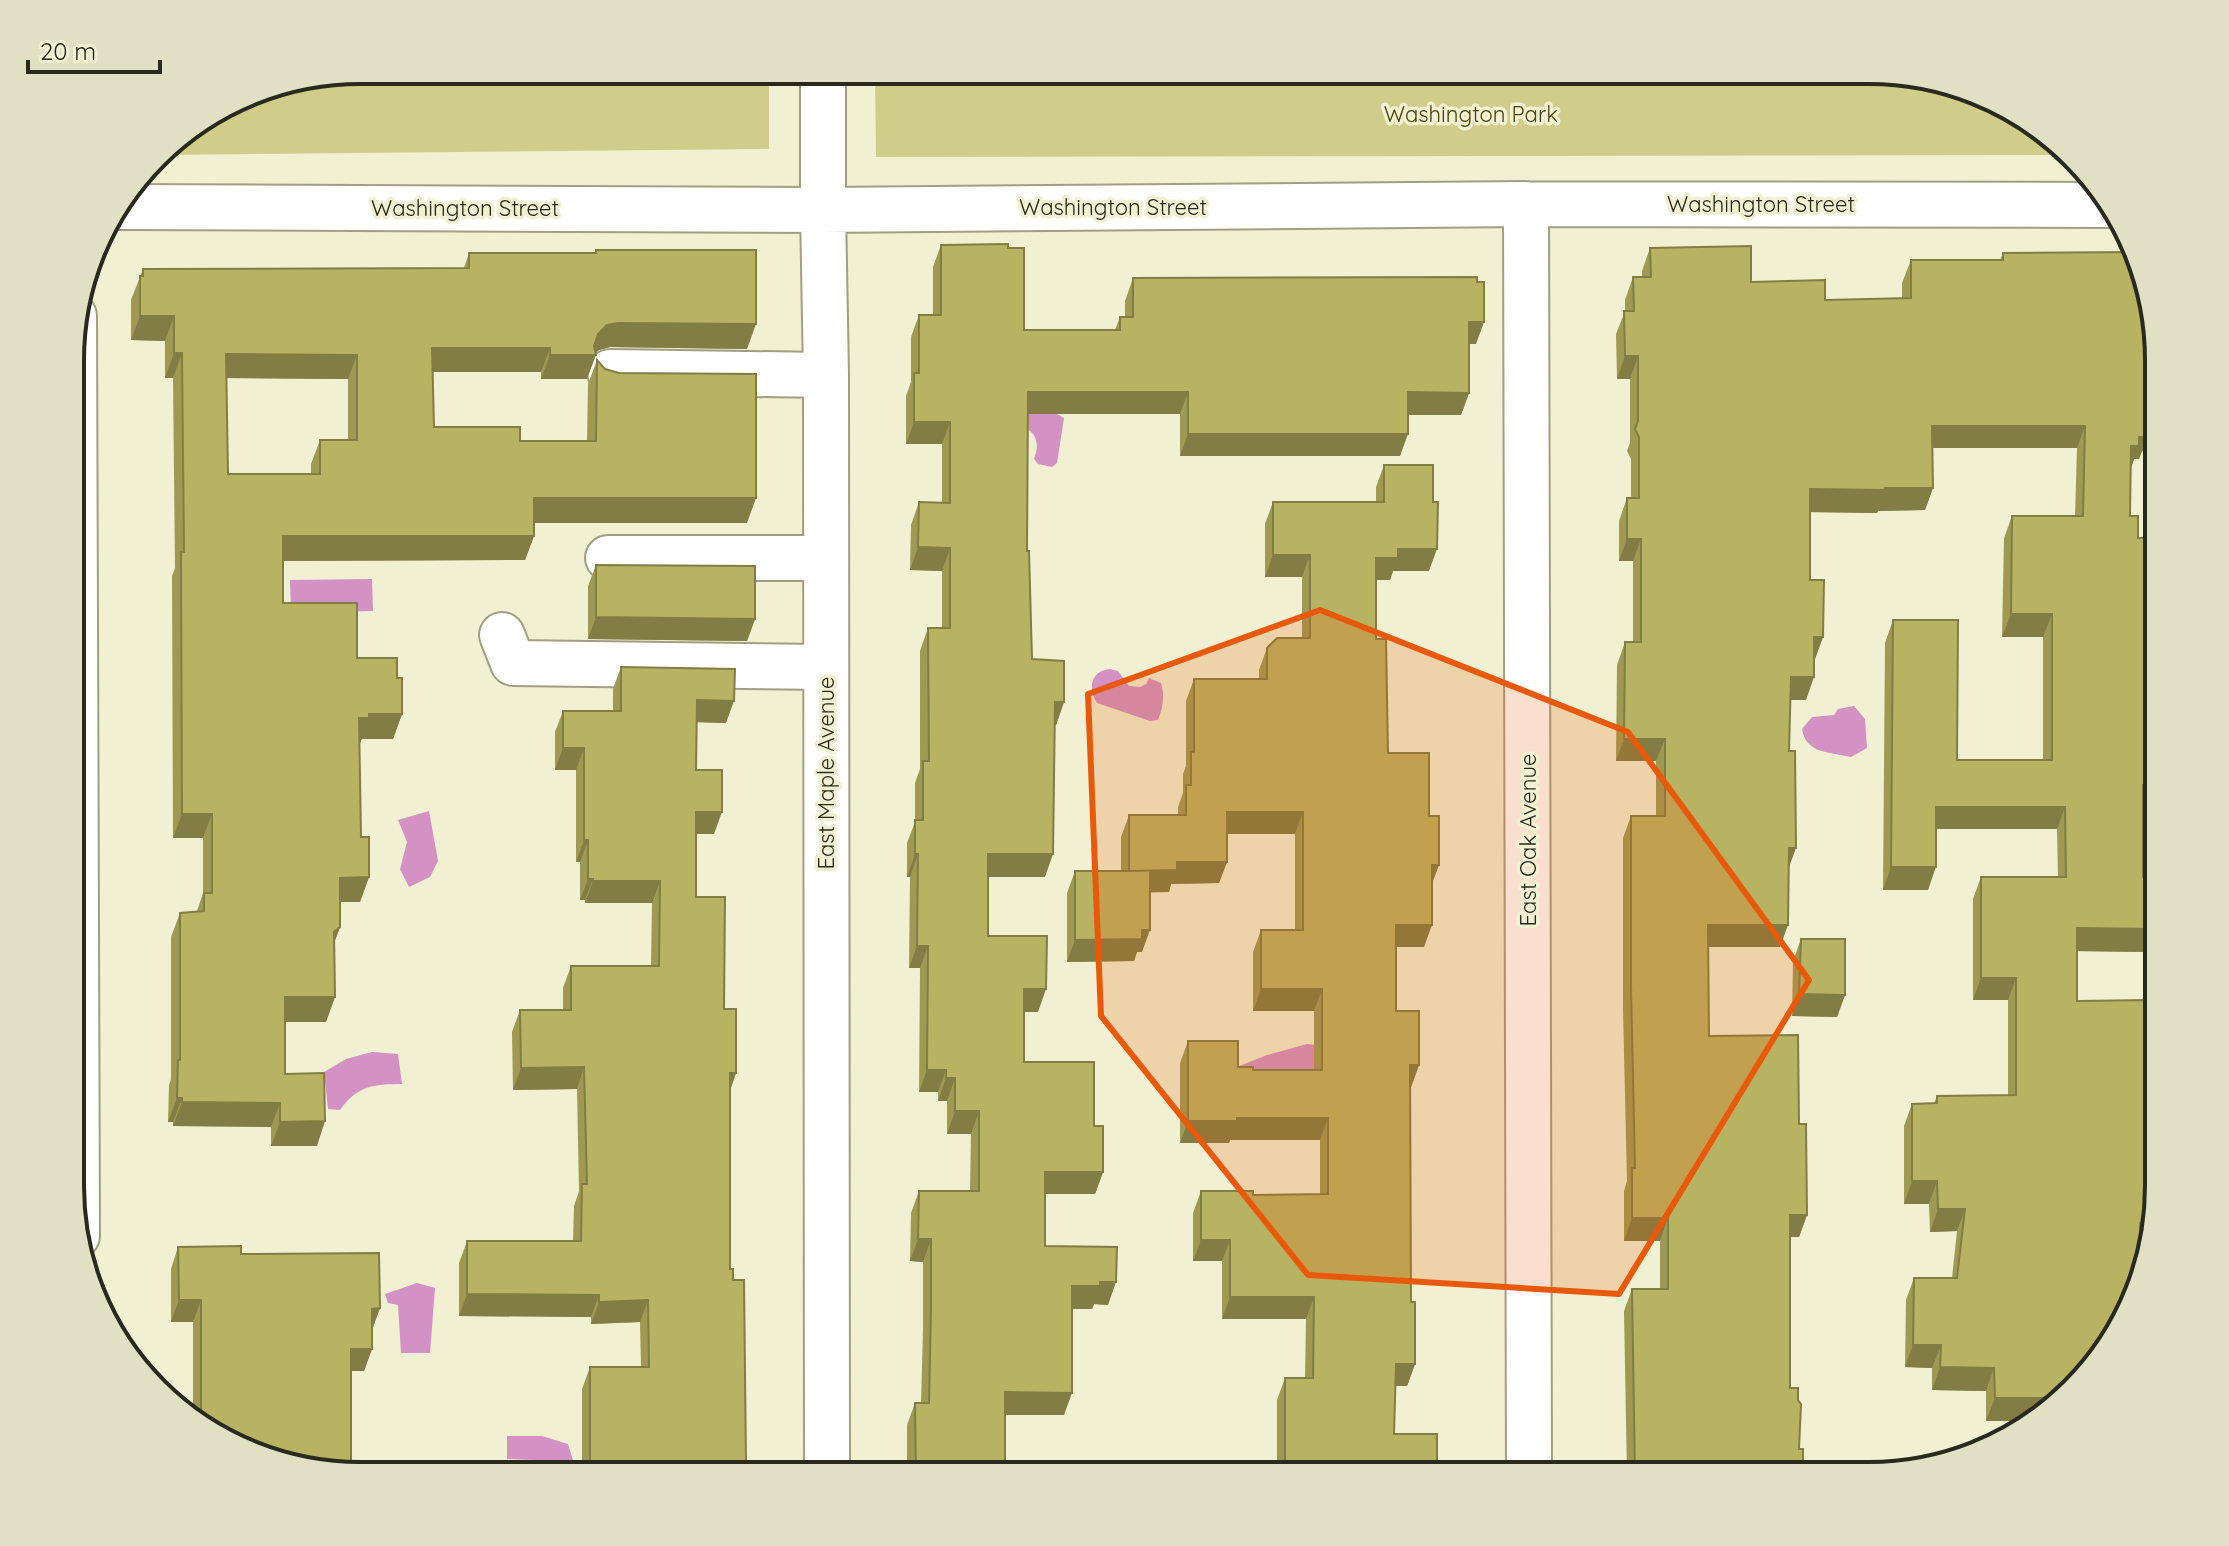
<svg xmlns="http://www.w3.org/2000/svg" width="2229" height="1546" font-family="Quicksand,sans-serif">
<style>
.green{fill:#d0cc8a}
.water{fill:#d391c4}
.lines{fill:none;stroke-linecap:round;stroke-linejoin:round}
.minor-casing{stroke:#a09f83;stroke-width:48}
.minor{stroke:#fff;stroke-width:44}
.wall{fill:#9e9a54;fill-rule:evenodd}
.shaded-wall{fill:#817d45}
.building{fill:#b8b362;stroke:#817d45;stroke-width:2;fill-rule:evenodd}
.marked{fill:#e8590c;fill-opacity:0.2;stroke:#e8590c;stroke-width:6;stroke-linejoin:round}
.labels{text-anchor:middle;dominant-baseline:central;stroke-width:7;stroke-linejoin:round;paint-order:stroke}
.park-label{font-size:22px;fill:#494401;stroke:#f1f0d3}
.street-label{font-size:22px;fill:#2a291e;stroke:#f1f0d3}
.rim{fill:none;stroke:#2a291e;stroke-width:4}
</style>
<rect width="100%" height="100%" fill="#f1f0d3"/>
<!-- green -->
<path class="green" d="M360,70H769V149L158,155L168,142L249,92Z
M875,70L1888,71L1963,86L2045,130L2066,155L876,157Z"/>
<!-- water -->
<path class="water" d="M1020,405L1055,413L1064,418L1057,463L1052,467L1038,464L1034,459C1039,446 1038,434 1025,428Z
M372,579L373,611L291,613L290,580Z
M1110,669L1118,671L1129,686L1140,687L1146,684L1149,678L1161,683C1165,696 1163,707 1158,720L1150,721L1097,703C1088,689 1090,671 1110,669Z
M1854,706L1865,719L1867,748L1851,757C1830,752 1806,754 1802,729L1812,717L1834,715L1838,709Z
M429,811L438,861L430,877L409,887L400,869L407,842L398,820Z
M1307,1044L1317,1045L1327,1118L1237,1067L1267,1055Z
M372,1052L398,1054L402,1084C373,1084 357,1086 340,1110L328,1109L324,1072L346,1059Z
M417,1283L435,1288L430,1353H401L398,1305L388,1303L385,1294Z
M507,1436H542L568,1444L575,1467L552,1474L533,1460L507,1459Z"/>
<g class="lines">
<defs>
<path id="minor" d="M823,70V210L826,375L827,1476
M1526,204L1529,1476
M118,207L823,210L1526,204L2107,205
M74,316L77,1236
M610,372L826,375
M608,558H826
M502,635L513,663L826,667"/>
</defs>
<!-- minor casing -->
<use href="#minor" class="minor-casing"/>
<!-- minor -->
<use href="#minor" class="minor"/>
</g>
<!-- wall -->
<path class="wall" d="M941,245L1024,330H1115L1120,317H1125V301L1133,278L1476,344H1469V393L1461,415H1408L1400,456H1180V414H1028L1027,551L1032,659L1064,702L1056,725H1054L1045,877H988V936L1038,1012H1024V1062L1094,1126L1103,1172L1095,1194H1045V1246L1108,1305L1094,1304L1092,1309H1072L1064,1415H1005V1476H907V1425L915,1403H921L923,1330V1262L910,1261L911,1213L919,1191H970L971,1134H947V1101H938V1092H919L920,968H909L910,877H907V843L915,822V783L920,769V651L928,628H942V571L910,570L911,525L919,502L942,503V444H906V396L911,382V337L919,315H933V267Z
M1650,248L1751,282L1825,300L1902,298V283L1911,260H2000L2003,253L2145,451H2142L2139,459H2134L2131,468L2130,516L2147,567L2149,609L2145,621V685L2149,785L2143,803V877L2156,929L2148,952L2077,951V1001L2142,1245H2140L1986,1421V1391L1932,1390V1368L1905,1367L1906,1300L1914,1278H1952L1957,1231L1930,1232L1929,1204H1904V1126L1912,1104L1934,1103L1937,1096L2008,1095V1000H1973V899L1981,877H2058L2057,829H1936L1928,890H1883L1885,643L1893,620L1957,760H2043V637H2002L2004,538L2012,516H2075L2077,448H1933V488L1925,510L1878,511L1877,513L1810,512V580L1823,637L1815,659L1806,700H1790L1789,751V868L1780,947H1708L1709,1036L1799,1124L1807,1215L1799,1237H1790V1388L1803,1476H1627L1624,1311L1632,1289H1660V1241H1624V1191L1627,1181L1623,1009V838L1631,816H1656V761H1616L1617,665L1625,642H1633V561H1619V521L1627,498H1631V459L1627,451L1630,443V379H1617L1616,334L1625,311V300L1633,277H1642V271Z
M596,250L747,349L610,347L599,350L595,353L587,379H541V372H433L434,427L520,441H587L588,384L597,360L747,523H534V536L525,560L283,561V603L357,658L397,678L402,714L393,739H362L359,743L361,837L369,877L360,902H340V927L334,943L335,997L326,1022H285V1074L317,1146H271V1127L173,1126V1122H168L169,1085L171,1079V937L180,913L197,911L203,893V838H173L172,576L175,568L173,378H165V341L131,340V300L143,269L464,268L469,253H595ZM226,378L348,379V440H320L311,464V474H228Z
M1384,465L1429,571H1393L1390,580H1376V639L1388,753L1429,816L1439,865L1432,883L1424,947H1396V1011L1419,1065L1411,1087H1410L1411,1302L1415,1364L1407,1386H1395L1394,1434L1437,1476H1277V1400L1285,1378H1305L1306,1319H1222V1261H1193V1213L1201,1191L1253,1195L1320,1194V1140H1230L1229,1143H1180V1063L1188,1041L1238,1067L1253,1070H1314V1011H1253V952L1261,930H1295V834H1227V862L1219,883L1171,884L1169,892H1150L1142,952H1137L1134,961L1067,962V893L1075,871H1121V837L1129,815H1178V807L1183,793V774L1186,766V701L1194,679H1259V670L1267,648L1302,638V577H1265V524L1273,502H1376V487Z
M596,565L755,619L747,641L588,639V586Z
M621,667L726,723L697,722L696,770L714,834H696V897L724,1009L736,1073L730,1091V1269L733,1280L746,1465L742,1476H582V1389L590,1367H641L640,1322L591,1324V1317L459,1316V1263L467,1241H573L574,1206L579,1191L577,1089L513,1090L512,1032L520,1010H563V988L571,966H651L652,903H585V900H580V862H576V770H555V732L563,711H613V689Z
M1801,939L1845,995L1837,1017L1792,1016L1793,961Z
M178,1247L241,1254L380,1308L372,1329V1349L364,1371H351V1465L347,1475H341L266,1460L193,1422V1322H171V1269Z"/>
<!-- shaded-wall -->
<path class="shaded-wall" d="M140,316H174L165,341L131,340Z
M1469,322H1484L1476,344H1461Z
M618,323L756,324L747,349L610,347L599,350L593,355H596L587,379H541L550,355L598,334L607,325Z
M432,348H550L541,372H423Z
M174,353H182L173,378H165Z
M226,354L357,355L348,379L217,378Z
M1625,356H1638L1630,379H1617Z
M1028,392H1188L1180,414H1020Z
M1408,392L1469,393L1461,415H1400Z
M914,422H950L942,444H906Z
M1932,426H2085L2077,448H1924Z
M2147,428H2153L2145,451H2142L2139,459H2134L2131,468V446Z
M1188,434H1408L1400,456H1180Z
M1933,488L1925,510L1878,511L1877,513L1802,512L1810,489Z
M534,498H756L747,523H526Z
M283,536H534L525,560L274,561Z
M1627,539H1641L1633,561H1619Z
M918,547L950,548L942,571L910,570Z
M1398,549H1437L1429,571H1393L1390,580H1368L1376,558Z
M1273,555H1310L1302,577H1265Z
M2011,614H2052L2043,637H2002Z
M596,617L755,619L747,641L588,639Z
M1814,637H1823L1815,659Z
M1791,677H1814L1806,700H1783Z
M697,700L734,701L726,723L689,722Z
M1055,702H1064L1056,725H1046Z
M369,714H402L393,739H362L360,743H350L359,718Z
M1624,739H1665L1656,761H1616Z
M563,748H584L576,770H555Z
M2143,785H2149L2141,808Z
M1936,807H2065L2057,829H1928Z
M696,812H722L714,834H688Z
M1227,812H1303L1295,834H1219Z
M182,814H212L203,838H173Z
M584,840H588L580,862H576Z
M1789,848H1796L1788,870Z
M915,854H918L910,877H907Z
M988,854H1053L1045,877H980Z
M1177,862H1227L1219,883L1171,884L1169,892L1121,893L1129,871Z
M1432,865H1439L1431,886Z
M1891,867H1936L1928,890H1883Z
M369,877L360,902H331L340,878Z
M588,879H593L585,900H580Z
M593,881H660L652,903H585Z
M1396,925H1432L1424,947H1388Z
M1708,925H1788L1780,947H1700Z
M340,927L331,951L334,932Z
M2077,928L2156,929L2148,952L2069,951Z
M1142,930H1150L1142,952H1137L1134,961L1067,962L1075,940Z
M917,946H928L920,968H909Z
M1981,978H2016L2008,1000H1973Z
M1024,989H1046L1038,1012H1015Z
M1261,989H1322L1314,1011H1253Z
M1799,994L1845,995L1837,1017L1792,1016Z
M285,997H335L326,1022H276Z
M1410,1065H1419L1411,1087H1402Z
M584,1067L577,1089L513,1090L521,1068Z
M927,1070H946L938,1092H919Z
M730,1073H736L728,1095Z
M946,1078H955L947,1101H938Z
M177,1098H182L173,1122H168Z
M182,1102L280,1103L271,1127L173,1126Z
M955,1111H979L971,1134H947Z
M1237,1118H1328L1320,1140H1230L1229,1143H1180L1188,1121Z
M325,1121L317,1146H271L280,1122Z
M1045,1172H1103L1095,1194H1037Z
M1912,1181H1937L1929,1204H1904Z
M1938,1209H1965L1957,1231L1930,1232Z
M1790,1215H1807L1799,1237H1782Z
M1632,1218H1668L1660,1241H1624Z
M2140,1223H2150L2142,1245H2132Z
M918,1239H931L923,1262L910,1261Z
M1201,1240H1230L1222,1261H1193Z
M1100,1282H1116L1108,1305L1094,1304L1092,1309H1064L1072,1286Z
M467,1294L599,1295L591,1317L459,1316Z
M1230,1297H1314L1306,1319H1222Z
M179,1300H201L193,1322H171Z
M648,1300L640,1322L591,1324L599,1302Z
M380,1308L372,1330V1309Z
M1913,1345H1941L1932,1368L1905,1367Z
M351,1349H372L364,1371H343Z
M1396,1364H1415L1407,1386H1388Z
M1940,1367L1994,1368L1986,1391L1932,1390Z
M1005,1392L1072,1393L1064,1415H996Z
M1995,1398H2056L2029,1421H1986Z
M322,1465H351L347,1475L318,1471Z
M706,1465H746L742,1476H702Z"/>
<!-- building -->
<path class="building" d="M1008,244V248H1024V330H1120V317H1133V278L1477,277V282H1484V322H1469V393L1408,392V434H1188V392H1028L1027,551H1029L1032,659L1064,661V702H1055L1053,854H988V936H1047L1046,989H1024V1062H1094V1126H1103V1172H1045V1246L1117,1247L1116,1282H1100V1286H1072V1393L1005,1392V1476H916L915,1403H929L931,1308V1239H918L919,1191H979V1111H955V1078H946V1070H927L928,946H917L918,854H915V820H923V761H929L928,628H950V548L918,547L919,502L950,503V422H914V373H919V315H941V245Z
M1751,246V282L1825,280V300L1911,298V260H2003V253L2135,252L2153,321V428H2147V437H2139V446H2131L2130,516H2138V538H2147V567H2149V609H2145V685H2149V785H2143V877H2156V929L2077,928V1001L2149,1000L2150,1223H2140V1286L2099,1362L2056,1398H1995L1994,1368L1940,1367L1941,1345H1913L1914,1278H1957L1965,1209H1938L1937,1181H1912V1104L1937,1103V1096L2016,1095V978H1981V877H2066L2065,807H1936V867H1891L1893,620H1958L1957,760H2052V614H2011L2012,516H2083L2085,426H1932L1933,488H1885V490L1810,489V580H1824L1823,637H1814V677H1791L1789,751H1795L1796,848H1789L1788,925H1708L1709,1036L1798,1035L1799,1124H1806L1807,1215H1790V1388H1798V1400L1801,1404L1799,1449H1803V1476H1635L1632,1289H1668V1218H1632V1168H1635L1631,987V816H1665V739H1624L1625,642H1641V539H1627V498H1639V437L1635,429L1638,421V356H1625L1624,311H1634L1633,277H1651L1650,248Z
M596,250H756V324L618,323L607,325L598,334L594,346L596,355H550V348H432L434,427H520V441H596L597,360L605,369L619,373L756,374V498H534V536H283V603H357V658H397V678H402V714H369V718H359L361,837H369V877L340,878V927L334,932L335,997H285V1074L324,1073L325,1121L280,1122V1103L182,1102V1098H177L178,1060H180V913L204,911V893H212V814H182L181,552H184L182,353H174V316H140V276H143V269L469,268V253H596ZM226,354L357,355V440H320V474H228Z
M1384,465H1433V502H1438L1437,549H1398V558H1376V639H1386L1388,753H1429V816H1439V865H1432V925H1396V1011H1419V1065H1410L1411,1302H1415V1364H1396L1394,1434H1437V1476H1285V1378H1313L1314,1297H1230V1240H1201V1191H1253V1195L1328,1194V1118H1237V1121H1188V1041H1238V1067H1253V1070H1322V989H1261V930H1303V812H1227V862H1177V870L1129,871V815H1186V785H1191V752H1194V679H1267V648L1277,638H1310V555H1273V502H1384Z
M596,565L755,566V619L596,617Z
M621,667L735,669L734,701L697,700L696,770H722V812H696V897H725L724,1009H736V1073H730V1269H733V1280H744L746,1465H706V1476H590V1367H649L648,1300L599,1302V1295L467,1294V1241H581L582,1184H587L584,1067L521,1068L520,1010H571V966H659L660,881H593V879H588V840H584V748H563V711H621Z
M1075,871H1150V930H1142V939L1075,940Z
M1801,939H1845V995L1799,994Z
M241,1246V1254L379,1253L380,1308L372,1309V1349H351V1465H322V1468H319V1471L266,1460L201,1426V1300H179L178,1247Z"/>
<!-- marked area -->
<path class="marked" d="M1320,610L1628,732L1809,980L1619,1294L1308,1275L1101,1016L1088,694Z"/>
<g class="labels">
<!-- park labels -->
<g class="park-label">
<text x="1471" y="114">Washington Park</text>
</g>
<!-- street labels -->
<g class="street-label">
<text x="1761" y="204">Washington Street</text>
<text x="1113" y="207">Washington Street</text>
<text x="465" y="208">Washington Street</text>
<text transform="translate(826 773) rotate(-90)">East Maple Avenue</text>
<text transform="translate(1528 840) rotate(-90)">East Oak Avenue</text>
</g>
</g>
<!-- crop -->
<path d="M0 0H2229V1546H0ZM360 84H1869A276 276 0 0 1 2145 360V1186A276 276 0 0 1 1869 1462H360A276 276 0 0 1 84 1186V360A276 276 0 0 1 360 84Z" fill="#e1e0c5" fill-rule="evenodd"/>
<path class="rim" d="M360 84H1869A276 276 0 0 1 2145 360V1186A276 276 0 0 1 1869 1462H360A276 276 0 0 1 84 1186V360A276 276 0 0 1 360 84Z"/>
<!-- scale -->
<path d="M28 60v12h132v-12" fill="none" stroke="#2a291e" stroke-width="4"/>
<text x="40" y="60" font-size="24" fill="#2a291e" stroke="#f1f0d3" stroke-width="6" paint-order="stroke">20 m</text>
</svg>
